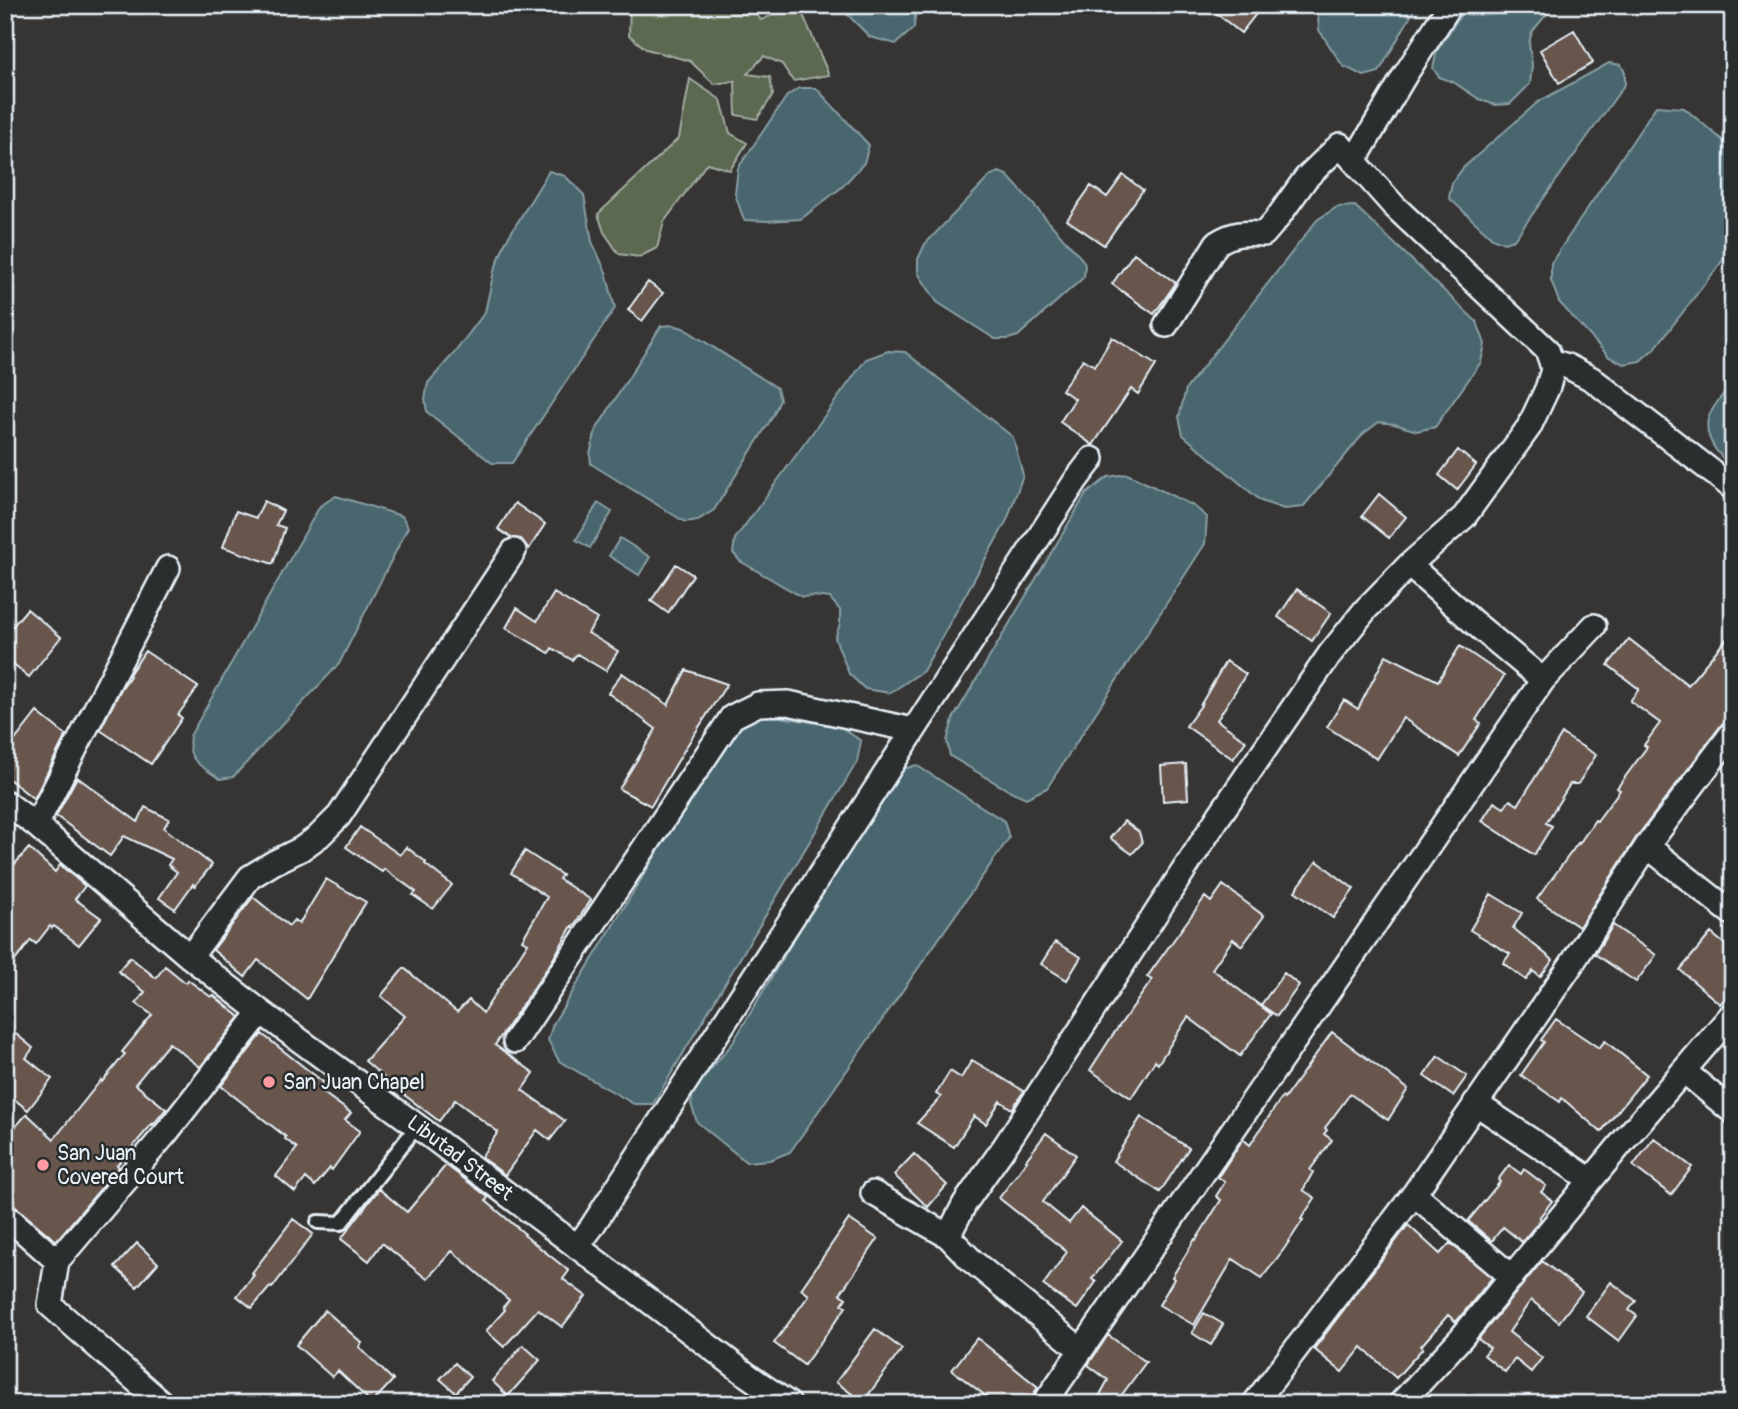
<svg xmlns="http://www.w3.org/2000/svg" width="1738" height="1409" font-family="Pangolin,sans-serif">
<style>
.green{fill:#5c674f;stroke:#a2aca4;stroke-width:2}
.water{fill:#4a666e;stroke:#899ea5;stroke-width:2}
.building{fill:#67574e;stroke:#e8f1f8;stroke-width:2}
.lines{fill:none;stroke-linecap:round;stroke-linejoin:round}
.service-casing{stroke:#e8f1f8;stroke-width:18}
.minor-casing{stroke:#e8f1f8;stroke-width:28}
.service{stroke:#2a2d2e;stroke-width:12}
.minor{stroke:#2a2d2e;stroke-width:23}
.poi-dot{fill:#ff9aa2;stroke:#2a2d2e;stroke-width:2.5}
.labels{text-anchor:middle;dominant-baseline:central;stroke-width:5;stroke-linejoin:round;paint-order:stroke}
.poi-label{font-size:21px;fill:#e8f1f8;stroke:#2a2d2e;text-anchor:start}
.street-label{font-size:21px;fill:#e8f1f8;stroke:#2a2d2e}
</style>
<rect width="100%" height="100%" fill="#363534"/>
<filter id="ink" filterUnits="userSpaceOnUse"><feTurbulence type="fractalNoise" baseFrequency=".0143" numOctaves="2"/><feDisplacementMap in="SourceGraphic" scale="14" xChannelSelector="R" yChannelSelector="G"/><feConvolveMatrix kernelMatrix="1 2 1 2 8 2 1 2 1" color-interpolation-filters="sRGB"/></filter>
<g filter="url(#ink)">
<!-- green -->
<path class="green" d="M630,5H750L761,20L771,16L782,5H788L801,10L829,75L793,81L782,64L764,56L747,74L770,77L773,95L757,119L736,115L735,81L714,84L690,61L646,49L629,35Z
M690,79L721,100L730,133L747,143L730,170L707,163L664,222L657,248L639,257L619,254L604,232L598,214L679,138Z"/>
<!-- water -->
<path class="water" d="M838,5H916L914,28L896,44L870,37Z
M1321,5H1417L1379,72L1364,76L1343,66L1319,30L1318,17Z
M1467,5H1554L1532,32L1529,43L1532,65L1530,84L1510,104L1495,105L1479,99L1453,82L1439,77L1433,68L1437,51Z
M1609,63L1621,65L1625,72V84L1514,240L1504,243L1492,238L1449,198L1452,183L1463,168L1538,102Z
M799,88H816L869,145L864,163L842,187L801,219L767,221L744,220L735,194L738,168L787,96Z
M1656,106L1684,108L1733,149V247L1656,347L1640,361L1624,364L1609,357L1559,302L1551,280V263Z
M549,171L565,176L584,195L592,242L606,272L615,308L512,463H492L427,412L425,399L428,383L455,352L485,312L494,271L506,241Z
M999,172L1007,175L1082,259L1085,265L1084,277L1018,336L1008,339H995L937,302L918,273V259L925,244L991,175Z
M1355,206L1477,322L1485,344L1481,362L1435,427L1417,431L1394,424L1379,422L1363,434L1303,507L1284,509L1261,501L1183,435L1179,417L1186,389L1317,220L1337,207Z
M673,325L683,328L777,388L780,400L773,416L714,510L698,520L685,522L591,464L590,454L596,430L661,326Z
M888,351L905,352L1013,437L1023,475L1007,520L923,671L890,693L865,689L849,674L835,638L840,624V610L830,598L813,596L802,597L740,561L733,553L735,539L866,359Z
M1733,383V466C1718,456 1704,438 1708,419C1710,411 1726,389 1733,383Z
M1127,474L1194,506L1207,517L1205,544L1047,788L1026,798L1008,790L950,756L947,741L953,719L1086,494L1108,477Z
M336,496L402,516L408,527L339,664L233,777L220,779C202,766 186,762 190,736L320,506Z
M598,503L612,512L590,548L576,540Z
M620,538L650,557L639,575L609,556Z
M756,713L841,727L861,741L857,762L653,1104H634L559,1061L548,1040L553,1024L732,730Z
M916,765L1004,821L1009,838L790,1152L770,1160L746,1162L697,1122L691,1104L694,1089L732,1044L892,773Z"/>
<!-- building -->
<path class="building" d="M1206,5H1263L1241,33Z
M1574,30L1593,63L1559,83L1540,50Z
M1123,175L1143,190L1104,245L1067,220L1091,186L1107,197Z
M1134,253L1176,283L1154,314L1112,284Z
M648,282L663,293L642,321L628,310Z
M1112,337L1156,365L1138,394L1131,389L1093,445L1060,422L1075,399L1062,390L1083,359L1095,366Z
M1458,450L1476,465L1457,490L1439,475Z
M1379,494L1406,517L1389,538L1362,516Z
M264,501L283,511L276,525L285,528L273,564L223,547L236,511L256,518Z
M515,503L545,524L529,549L521,539L512,538L498,529Z
M676,564L693,575L668,613L651,601Z
M1297,589L1331,613L1312,641L1278,617Z
M554,593L597,619L588,633L618,651L606,671L577,654L572,660L552,648L549,653L506,628L517,608L537,621Z
M27,609L61,637L29,677L5,657V635Z
M1733,631V715L1730,719L1722,724L1636,838L1579,927L1537,899L1578,843L1579,844L1595,820L1597,821L1620,790L1617,788L1647,747L1644,745L1660,723L1630,701L1639,689L1608,665L1629,639L1688,685Z
M1460,646L1504,676L1476,720L1481,723L1459,756L1403,718L1377,759L1327,727L1344,700L1358,709L1386,655L1438,681Z
M145,651L198,687L178,715L182,718L151,764L100,730L121,689L130,676L129,675L130,673Z
M1226,661L1246,674L1217,720L1246,741L1233,759L1186,726L1202,704H1201Z
M686,670L727,684L686,747L651,806L619,789L656,729L608,693L622,673L668,705Z
M37,712L66,735L34,799L5,776V753Z
M1562,734L1596,755L1578,784H1570L1546,823L1552,826L1534,855L1482,821L1494,802L1504,808L1510,800L1518,805Z
M1186,764L1188,799L1163,801L1161,766Z
M77,777L138,822L145,807L169,819L164,828L212,865L195,886L193,884L175,909L159,898L177,872L168,865L172,859L124,836L110,856L56,816Z
M1124,821L1139,832L1142,843L1132,854L1110,838Z
M360,827L400,855L406,847L426,862L425,864L452,885L433,909L413,895L416,892L384,869L382,872L346,847Z
M29,848L55,872L60,865L85,886L75,899L101,918L79,945L54,926L52,928L50,926L36,944L31,940L5,974V875Z
M525,851L562,875L559,879L591,900L573,927L572,926L552,961L495,1045L534,1073L522,1090L565,1121L550,1140L537,1130L505,1175L481,1157L498,1132L455,1100L439,1121L403,1094L365,1061L405,1016L381,996L404,968L457,1012L469,1000L483,1013L528,943L522,940L547,897L511,873Z
M1317,861L1354,889L1333,918L1295,891Z
M326,879L366,902L307,999L258,960L245,977L213,950L253,897L289,926L294,920L299,924Z
M1223,885L1264,916L1242,946L1233,939L1212,969L1271,1014L1240,1056L1188,1017L1158,1064L1155,1061L1131,1098L1090,1070L1112,1036L1152,980L1147,977L1183,927L1205,897L1211,902Z
M1491,894L1522,913L1513,928L1553,960L1540,977L1533,971L1526,980L1503,963L1510,954L1470,930Z
M1613,925L1656,955L1636,982L1595,954Z
M1711,933L1733,951V990L1720,1004L1680,970Z
M1055,942L1081,957L1067,980L1041,964Z
M130,957L156,978L165,966L186,983L188,980L211,997L213,995L240,1017L200,1067L169,1043L135,1084L166,1109L153,1125L152,1124L117,1165L119,1167L56,1241L5,1198V1138L27,1114L54,1139L101,1080L102,1082L125,1054L122,1052L152,1015L136,1003L145,992L118,971Z
M1284,973L1299,985L1277,1016L1261,1005Z
M1556,1019L1599,1048L1605,1041L1647,1075L1601,1132L1562,1098L1560,1102L1521,1075L1544,1042L1541,1040Z
M5,1025L33,1048L26,1058L52,1079L28,1110L5,1092Z
M1332,1032L1408,1089L1388,1120L1350,1094L1325,1128L1327,1130L1324,1134L1332,1140L1310,1170L1313,1172L1303,1190L1315,1198L1301,1219L1303,1220L1284,1249L1262,1278L1233,1259L1194,1325L1159,1305L1174,1279L1172,1277L1195,1239L1196,1240L1221,1200L1216,1196L1225,1182L1218,1177L1243,1139L1250,1145L1282,1097L1284,1099Z
M262,1034L323,1082L318,1089L351,1113L345,1120L360,1131L332,1170L330,1168L315,1186L306,1178L295,1192L276,1176L297,1148L285,1139L286,1137L221,1086Z
M1438,1056L1467,1076L1453,1096L1424,1076Z
M972,1060L1024,1091L1012,1109L1000,1101L986,1124L974,1116L954,1147L917,1123L941,1097L936,1094L950,1071L961,1078Z
M1141,1117L1189,1148L1160,1192L1113,1161Z
M1046,1133L1076,1155L1043,1202L1069,1223L1081,1208L1122,1241L1092,1279L1096,1282L1077,1309L1043,1285L1067,1252L999,1198L1027,1161L1026,1160Z
M1654,1138L1692,1167L1671,1195L1633,1166Z
M914,1154L947,1185L928,1207L894,1175Z
M446,1165L488,1197L486,1201L525,1234L524,1235L569,1271L563,1279L586,1296L562,1327L538,1309L504,1347L486,1331L505,1310L503,1307L509,1300L452,1251L427,1279L382,1243L369,1261L341,1239L379,1189L407,1212Z
M1509,1165L1521,1174L1524,1169L1546,1186L1541,1192L1552,1201L1539,1218L1541,1219L1522,1242L1503,1227L1492,1241L1468,1221L1500,1182L1498,1180Z
M293,1219L313,1234L272,1288L270,1287L252,1308L237,1296L254,1275L252,1273Z
M849,1219L878,1239L840,1294L846,1298L842,1304L846,1307L804,1365L774,1343L809,1295L801,1289Z
M1408,1225L1440,1254L1450,1243L1492,1278L1456,1322L1448,1315L1421,1346L1423,1348L1396,1378L1362,1347L1342,1372L1314,1349Z
M137,1243L158,1263L137,1287L115,1267Z
M1542,1261L1582,1292L1559,1322L1531,1300L1509,1332L1542,1358L1531,1372L1515,1359L1505,1372L1484,1355L1490,1348L1478,1339Z
M1611,1282L1636,1301L1629,1310L1637,1316L1619,1341L1586,1316Z
M325,1310L362,1343L359,1347L393,1380L372,1403L338,1371L332,1377L296,1345Z
M1204,1313L1223,1324L1211,1345L1192,1333Z
M875,1329L902,1349L863,1402L836,1382Z
M1108,1335L1146,1362L1115,1404H1095L1108,1380L1088,1365Z
M977,1338L1038,1387L1032,1396L1030,1404H996L952,1370Z
M523,1345L540,1360L508,1396L492,1381Z
M455,1363L470,1377L456,1393L440,1379Z"/>
<g class="lines">
<defs>
<path id="service" d="M318,1222L341,1223L417,1126"/>
<path id="minor" d="M1166,325L1217,243C1235,232 1244,233 1264,234L1276,220L1306,178L1340,145L1354,161
M1551,361L1567,366L1592,379L1733,488
M1409,565L1464,517L1529,427L1547,389L1553,370L1551,361L1547,350L1394,206L1354,161L1405,75L1450,5
M5,802L36,825L190,957L261,1012L417,1126L750,1377L789,1404
M36,825L168,568
M1647,846L1733,914
M190,957L250,877L273,863L301,849L319,836L339,816L514,551
M515,1041L732,717L758,704L788,703L913,730
M1684,1071L1733,1112
M1475,1103L1591,1180
M873,1193L948,1236
M1414,1194L1512,1277
M5,1229L12,1221L57,1261L50,1305L163,1404
M577,1247L591,1228L1076,480L1092,459
M57,1261L166,1133L261,1012
M1081,1350L972,1261L948,1236L965,1203L1005,1146L1219,816L1330,654L1366,609L1409,565L1472,621L1543,680
M1044,1404L1543,680L1594,626
M1254,1404L1414,1194L1571,965L1647,846L1733,732
M1400,1404L1461,1338L1625,1139L1733,1013"/>
</defs>
<!-- service casing -->
<use href="#service" class="service-casing"/>
<!-- minor casing -->
<use href="#minor" class="minor-casing"/>
<!-- service -->
<use href="#service" class="service"/>
<!-- minor -->
<use href="#minor" class="minor"/>
</g>
</g>
<!-- markers -->
<g class="poi-dot">
<circle cx="269" cy="1082" r="7"/>
<circle cx="43" cy="1165" r="7"/>
</g>
<g class="labels">
<!-- poi labels -->
<g class="poi-label">
<text x="283" y="1082">San Juan Chapel</text>
<text x="57" y="1153">San Juan<tspan x="57" dy="24">Covered Court</tspan></text>
</g>
<!-- street labels -->
<g class="street-label">
<text transform="translate(460 1158) rotate(37)">Libutad Street</text>
</g>
</g>
<!-- margin -->
<rect width="1738" height="1409" fill="none" stroke="#2a2d2e" stroke-width="28"/>
<rect x="14" y="14" width="1710" height="1381" fill="none" stroke="#e8f1f8" stroke-width="2.5" filter="url(#ink)"/>
</svg>
